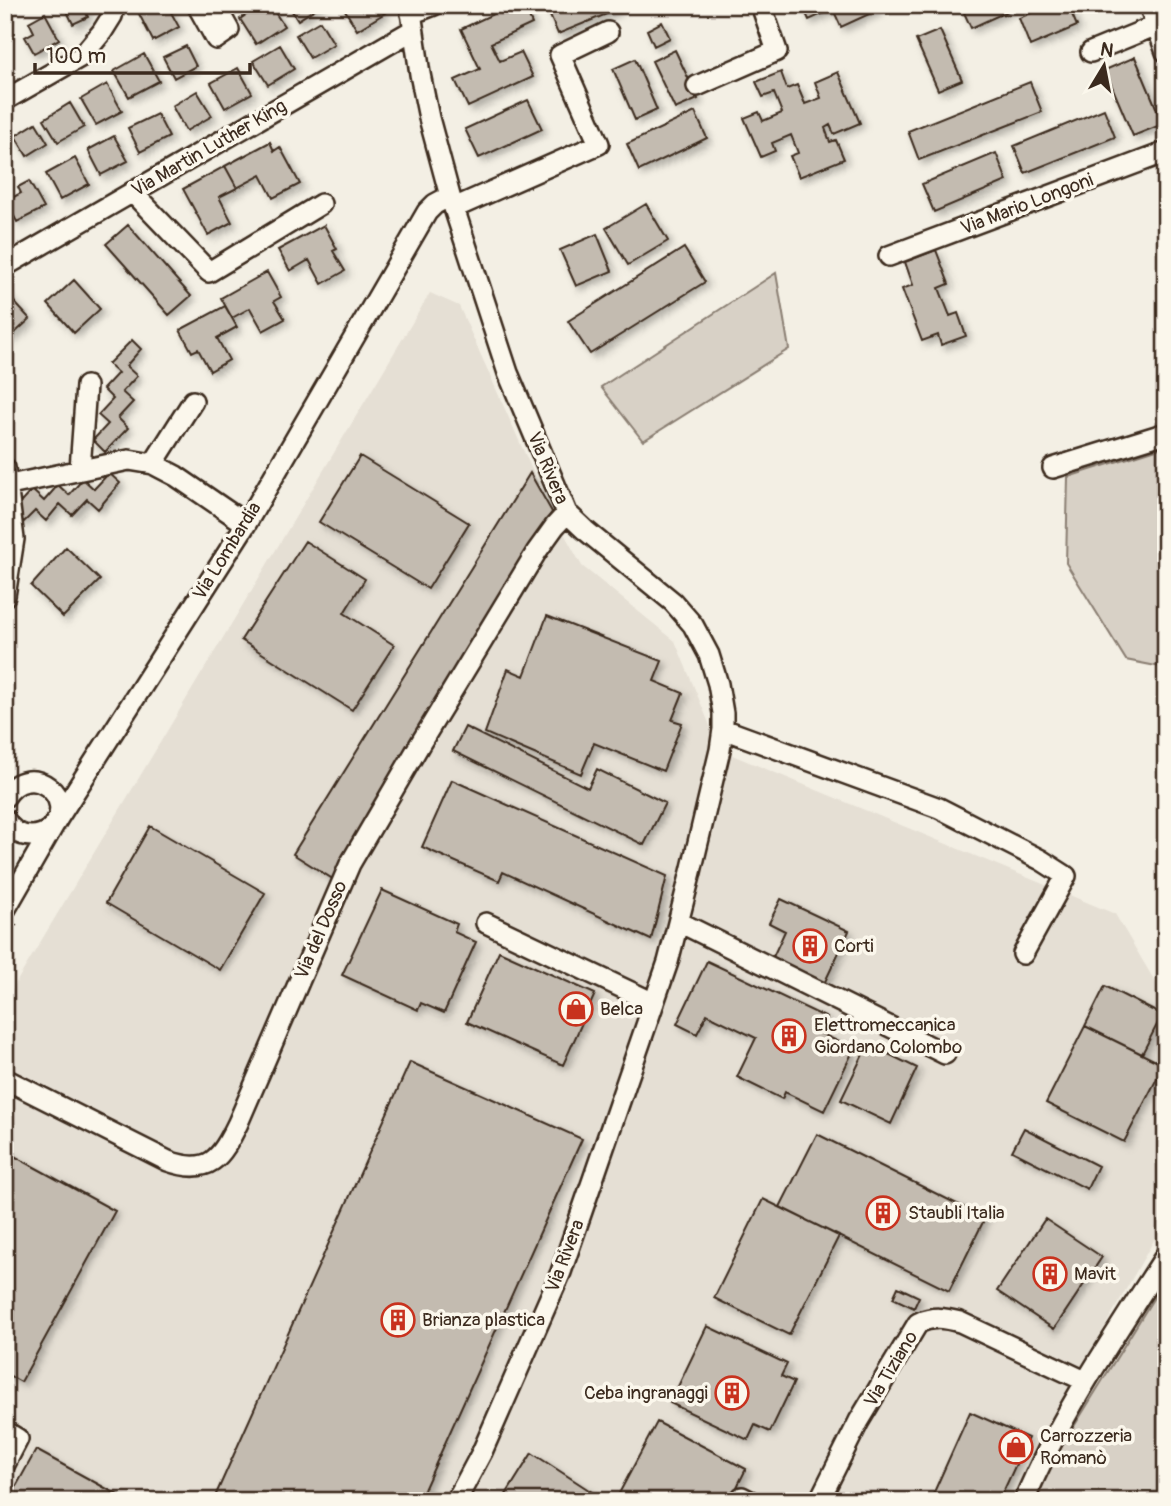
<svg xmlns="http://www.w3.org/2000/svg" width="1171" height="1506" font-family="Pangolin,sans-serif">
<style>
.built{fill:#e5dfd4}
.green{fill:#d8d1c6;stroke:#8a7e72;stroke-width:2}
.building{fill:#c3bbb0;stroke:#3b2a1e;stroke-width:2;filter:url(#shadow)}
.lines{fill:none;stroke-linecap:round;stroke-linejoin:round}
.minor-casing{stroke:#3b2a1e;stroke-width:24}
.path{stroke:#3b2a1e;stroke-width:2.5;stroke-dasharray:2 5;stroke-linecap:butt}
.minor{stroke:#fbf7ec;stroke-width:19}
.labels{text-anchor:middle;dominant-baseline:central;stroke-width:7;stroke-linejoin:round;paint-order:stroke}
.street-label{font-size:19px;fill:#3b2a1e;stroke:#fbf7ec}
.poi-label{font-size:19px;fill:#3b2a1e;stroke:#fbf7ec;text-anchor:start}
</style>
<defs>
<filter id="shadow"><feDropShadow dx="4" dy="4" stdDeviation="3.5" flood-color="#0004"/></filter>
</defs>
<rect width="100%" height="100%" fill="#f3efe4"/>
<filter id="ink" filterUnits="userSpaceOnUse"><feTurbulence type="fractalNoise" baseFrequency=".0143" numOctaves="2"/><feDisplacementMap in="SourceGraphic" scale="14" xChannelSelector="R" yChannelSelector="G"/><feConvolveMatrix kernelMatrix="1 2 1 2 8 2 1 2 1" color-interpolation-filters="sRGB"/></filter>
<g filter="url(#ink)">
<!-- built -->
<path class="built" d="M430,293L459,306L546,501L582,566L675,641L720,750L1115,914L1166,1000V1219L1026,1465L1012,1501H5V1001Z"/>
<!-- green -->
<path class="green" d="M776,273L789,349L643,441L601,387Z
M1166,446V668L1126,660L1066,563L1068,477Z
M1166,1278V1501H1034L1042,1478Z"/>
<!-- building -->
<path class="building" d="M64,5H94V6L85,10L88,17L73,24Z
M156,5H167L179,27L153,41L139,14Z
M261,5H270L284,26L256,44L240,19Z
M288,5H321L298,20Z
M342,5H380L385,13L357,30Z
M512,5H524L532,24L491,43L500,61L521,52L533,77L468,107L455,80L480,69L461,29Z
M555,5H617L619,9L558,34L547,9Z
M802,5H878L880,9L841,27L833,9L809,20Z
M963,5H1016L1017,7L971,28L961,6Z
M1050,5H1068L1077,26L1030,46L1019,18Z
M45,13L59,39L34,53L25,37L34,32L29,22Z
M320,21L334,44L310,58L296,35Z
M662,22L670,38L654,46L647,30Z
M940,30L962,80L938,90L916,40Z
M280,45L294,69L268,85L253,61Z
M186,46L196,66L174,78L163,57Z
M675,50L698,99L675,109L652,61Z
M144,54L159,81L129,97L114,71Z
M1135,57L1163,124L1133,136L1105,70Z
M635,59L657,110L635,120L613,69Z
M238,68L252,93L225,108L211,83Z
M781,72L787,89L797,85L805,104L821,98L815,82L838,72L860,123L834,134L830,125L825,128L830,142L836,140L844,159L799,177L790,156L798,153L791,135L772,143L775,151L761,157L744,118L759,112L763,121L782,113L774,93L763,97L756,82Z
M1030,82L1042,112L919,160L908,131Z
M107,84L122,111L96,125L81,99Z
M197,91L212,116L186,131L172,106Z
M528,100L542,129L479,158L465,129Z
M70,103L84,127L58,142L44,119Z
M1104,109L1115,137L1025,173L1014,146Z
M695,112L707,138L639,171L627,144Z
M157,114L169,137L140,152L128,128Z
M36,123L48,143L27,156L15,136Z
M114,136L128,161L101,175L88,150Z
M270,142L274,151L280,147L300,184L273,198L261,175L237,188L225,166Z
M996,153L1007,181L934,212L922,184Z
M75,158L89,184L60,200L46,174Z
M225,166L237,188L219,197L232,222L208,235L183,189Z
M29,181L44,208L17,222L6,201L21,193L18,187Z
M646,204L668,241L628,265L606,228Z
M128,225L191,296L169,315L106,244Z
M324,225L337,249L333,251L345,271L322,284L309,260L290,271L278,250Z
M597,234L612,271L576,286L560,250Z
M684,248L705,282L590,354L568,321Z
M936,250L949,284L939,288L950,316L958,313L966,336L941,345L938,335L922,341L902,289L913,285L905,262Z
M267,272L281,297L274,301L285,319L263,331L250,308L232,318L221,298Z
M74,280L100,309L74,333L48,304Z
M5,292L30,319L5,342Z
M225,306L237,327L217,338L229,360L210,371L198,349L192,352L180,330Z
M132,340L141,349L126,366L137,376L122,392L133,402L118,418L128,428L105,452L93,440L108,424L98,415L113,399L103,389L118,373L108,364Z
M360,456L469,523L428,589L319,522Z
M109,473L120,483L98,509L87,499L72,515L60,504L46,521L35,511L24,522L12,512L32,490L44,501L58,485L69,495L83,479L94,489Z
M530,473L552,512L412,741L336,881L293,854Z
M305,541L365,579L344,613L394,645L352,710L241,640Z
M66,547L100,580L63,617L31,586Z
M547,616L662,661L654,681L683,693L672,720L682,723L663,771L594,743L581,774L485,733L508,669L524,676Z
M465,727L588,788L597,769L665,803L644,845L453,751Z
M452,780L667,876L651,940L503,872L499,881L422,847Z
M150,826L265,893L220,970L106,903Z
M382,890L457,924L454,932L476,942L444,1013L421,1003L418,1010L342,975Z
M781,899L849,931L823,986L771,961L785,931L769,923Z
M499,951L595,994L563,1065L467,1022Z
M707,961L827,1018L820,1033L854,1049L824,1111L785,1092L782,1099L737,1077L756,1038L707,1014L697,1034L677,1024Z
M1105,986L1162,1015L1142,1054L1085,1026Z
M1085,1026L1164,1065L1124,1142L1046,1103Z
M868,1044L917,1068L891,1124L841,1100Z
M410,1062L582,1139L419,1501H213Z
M1024,1128L1098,1166L1087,1189L1012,1151Z
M817,1134L985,1218L949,1291L780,1207Z
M5,1151L115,1211L21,1382L5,1373Z
M763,1199L839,1236L789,1335L714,1298Z
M1045,1219L1102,1257L1054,1329L997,1291Z
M898,1287L919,1297L914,1308L893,1298Z
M707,1326L787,1364L781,1376L794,1382L770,1432L755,1425L748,1440L670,1403Z
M970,1412L1028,1438L999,1501H930Z
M657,1422L746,1469L730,1501H615Z
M36,1450L129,1501H8Z
M532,1453L592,1492L587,1501H502Z"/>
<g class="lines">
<defs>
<path id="minor" d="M197,5L216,39L229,30L215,5
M410,5L420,74L429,118L450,196L508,373L567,513L585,530L673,602L693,625L709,655L718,684L723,713V729L720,750L691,872L668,962L561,1272L482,1452L456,1501
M1149,5L1166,52
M411,14L434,5
M1091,52L1157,25
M697,86L777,51L761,5
M5,100L82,56L102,32L112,16L115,5
M132,192L209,272L321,204
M454,208L599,144L560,55L608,32
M889,256L1166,152
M5,266L413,30
M153,464L193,401
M5,468L14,539L5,596
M1053,468L1166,433
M80,469L86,386
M5,486L129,460L153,464L176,476L246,524
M723,729L939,808L1041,860L1066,876L1023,954
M5,797C30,757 80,800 51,828C45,834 38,836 31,836C19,836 10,829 5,819
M5,910L55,823L246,524L427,212L435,204L450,196
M679,922L945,1054
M486,923L654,1003
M5,1079L168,1161C210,1176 221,1158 238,1123L350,864L420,744L537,551L555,526L567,513
M5,1431L18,1439L5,1464
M740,1501L742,1497L750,1501
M819,1501L859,1421L918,1323C933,1316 944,1318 960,1322L1085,1381
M1024,1501C1061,1413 1115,1335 1166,1255"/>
</defs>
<!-- minor casing -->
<use href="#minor" class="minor-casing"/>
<!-- path -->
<path class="path" d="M5,944L19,920"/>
<!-- minor -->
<use href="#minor" class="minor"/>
</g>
</g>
<!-- icons -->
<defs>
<symbol id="building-ring" viewBox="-11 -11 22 22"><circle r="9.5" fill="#fbf7ec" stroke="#c8321e" stroke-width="1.5"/><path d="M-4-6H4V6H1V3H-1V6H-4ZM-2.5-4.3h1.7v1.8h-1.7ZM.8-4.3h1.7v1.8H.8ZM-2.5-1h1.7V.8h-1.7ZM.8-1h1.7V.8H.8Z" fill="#c8321e"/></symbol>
<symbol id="shop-ring" viewBox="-11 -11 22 22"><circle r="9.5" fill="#fbf7ec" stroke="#c8321e" stroke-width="1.5"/><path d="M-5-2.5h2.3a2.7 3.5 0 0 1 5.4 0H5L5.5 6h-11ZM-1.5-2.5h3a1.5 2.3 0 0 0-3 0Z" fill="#c8321e"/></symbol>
</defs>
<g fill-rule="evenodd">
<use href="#building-ring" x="791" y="927" width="38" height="38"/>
<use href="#shop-ring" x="557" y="990" width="38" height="38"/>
<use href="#building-ring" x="770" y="1017" width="38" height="38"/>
<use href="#building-ring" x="864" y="1194" width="38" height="38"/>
<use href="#building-ring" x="1031" y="1255" width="38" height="38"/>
<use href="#building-ring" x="379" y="1301" width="38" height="38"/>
<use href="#building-ring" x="713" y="1374" width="38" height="38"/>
<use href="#shop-ring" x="997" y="1428" width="38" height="38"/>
</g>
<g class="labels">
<!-- street labels -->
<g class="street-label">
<text transform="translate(209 148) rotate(-30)">Via Martin Luther King</text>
<text transform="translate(1027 204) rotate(-21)">Via Mario Longoni</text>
<text transform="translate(548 468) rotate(67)">Via Rivera</text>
<text transform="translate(227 551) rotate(-58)">Via Lombardia</text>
<text transform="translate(321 930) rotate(-67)">Via del Dosso</text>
<text transform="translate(565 1256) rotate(-69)">Via Rivera</text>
<text transform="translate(891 1369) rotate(-59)">Via Tiziano</text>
</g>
<!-- poi labels -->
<g class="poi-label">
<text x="834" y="946">Corti</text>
<text x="600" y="1009">Belca</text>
<text x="814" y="1025">Elettromeccanica<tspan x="814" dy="22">Giordano Colombo</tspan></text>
<text x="908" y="1213">Staubli Italia</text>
<text x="1074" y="1274">Mavit</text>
<text x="422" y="1320">Brianza plastica</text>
<text x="708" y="1393" text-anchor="end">Ceba ingranaggi</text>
<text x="1040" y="1436">Carrozzeria<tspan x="1040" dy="22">Romanò</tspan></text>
</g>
</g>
<!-- margin -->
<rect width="1171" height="1506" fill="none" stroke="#fbf7ec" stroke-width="28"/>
<rect x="14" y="14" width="1143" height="1478" fill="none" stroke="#3b2a1e" stroke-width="2.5" filter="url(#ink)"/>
<!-- north arrow -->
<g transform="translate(1104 66) rotate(10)" stroke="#fbf7ec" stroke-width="5" paint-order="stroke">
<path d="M0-5L12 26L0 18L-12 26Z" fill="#3b2a1e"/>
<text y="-10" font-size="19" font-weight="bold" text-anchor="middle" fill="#3b2a1e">N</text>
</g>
<!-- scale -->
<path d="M35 63v10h215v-10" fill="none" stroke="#3b2a1e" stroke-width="3.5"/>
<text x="46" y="63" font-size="21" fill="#3b2a1e" stroke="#fbf7ec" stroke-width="5" paint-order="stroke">100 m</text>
</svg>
